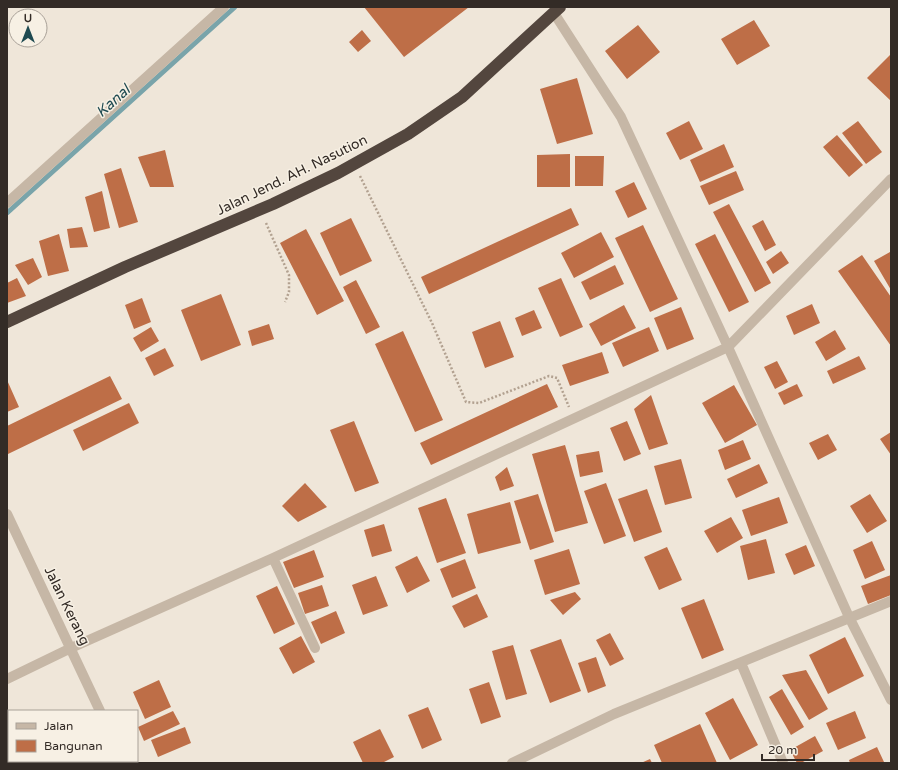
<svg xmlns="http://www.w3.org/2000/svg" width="898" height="770" font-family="'Varela Round',sans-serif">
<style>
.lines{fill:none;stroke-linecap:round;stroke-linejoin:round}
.stream{stroke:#79a4aa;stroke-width:5}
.building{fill:#be6e47}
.path{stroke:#b2a190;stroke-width:2.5;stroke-dasharray:2 2;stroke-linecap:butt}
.street{stroke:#c6b7a6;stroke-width:10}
.highway{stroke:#53463e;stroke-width:12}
.labels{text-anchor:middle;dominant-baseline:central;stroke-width:3;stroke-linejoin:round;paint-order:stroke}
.street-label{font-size:14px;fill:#332b26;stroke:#f7f0e4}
.water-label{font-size:15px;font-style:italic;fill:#1f4a51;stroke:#f7f0e4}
</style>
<rect width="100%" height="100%" fill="#efe6d9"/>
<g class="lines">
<!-- stream -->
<path class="stream" d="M7,213L235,7"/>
</g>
<!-- building -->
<path class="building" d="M364,7H469L404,57Z
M754,20L770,46L737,65L721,39Z
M638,25L660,52L627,79L605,51Z
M362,30L371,41L358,52L349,42Z
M891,54V101L867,78Z
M577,78L593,134L557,144L540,89Z
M689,121L703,149L680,160L666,133Z
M858,121L882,152L866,164L842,133Z
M837,135L863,165L849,177L823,147Z
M724,144L734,167L700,182L690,160Z
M165,150L174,187H150L138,157Z
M570,154V187H537V155Z
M575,156H604L603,186H575Z
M121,168L138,222L119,228L104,174Z
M736,171L744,190L709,205L700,186Z
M634,182L647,209L628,218L615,191Z
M102,191L110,228L94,232L85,197Z
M729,204L771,283L755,292L713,212Z
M571,208L579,225L429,294L421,277Z
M351,218L372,261L340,276L320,233Z
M763,220L776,245L765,251L752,226Z
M643,225L678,299L650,312L615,238Z
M82,227L88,247L70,248L67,229Z
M306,229L344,301L317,315L280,243Z
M601,232L614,257L574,278L561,253Z
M59,234L69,271L48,276L39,241Z
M715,234L749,302L729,312L695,244Z
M781,251L789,263L773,274L766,262Z
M890,252L891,254V290L874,261Z
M862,255L891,297V346L838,271Z
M33,258L42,277L28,285L15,265Z
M615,265L624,284L590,300L581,282Z
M17,278L26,296L7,303V283Z
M561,278L583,327L560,337L538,288Z
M356,280L380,327L366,334L343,287Z
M221,294L241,345L201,361L181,310Z
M142,298L151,322L134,329L125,305Z
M812,304L820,323L794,335L786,316Z
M624,305L636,328L601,346L589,324Z
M681,307L694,339L667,350L654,318Z
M534,310L542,328L522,336L515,318Z
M500,321L514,357L485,368L472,332Z
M269,324L274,339L252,346L248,331Z
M151,327L159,341L141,352L133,338Z
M649,327L659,351L623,367L612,343Z
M835,330L846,349L826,361L815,342Z
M403,331L443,420L415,432L375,344Z
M165,348L174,366L154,376L145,358Z
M602,352L609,373L570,386L562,365Z
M859,356L866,369L833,384L827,371Z
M777,361L788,382L775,389L764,367Z
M110,376L122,399L8,454L7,426Z
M7,380L19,407L7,412Z
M547,384L558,407L431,465L420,443Z
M797,384L803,396L784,405L778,393Z
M734,385L757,425L725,443L702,403Z
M651,395L668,444L649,450L634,409Z
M129,403L139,423L83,451L73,430Z
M354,421L379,483L355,492L330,430Z
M627,421L641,454L624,461L610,428Z
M891,432V455L880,439Z
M828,434L837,450L818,460L809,443Z
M743,440L751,459L725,470L718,450Z
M565,445L588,523L555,532L532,454Z
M599,451L603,472L580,477L576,455Z
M681,459L692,498L665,505L654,466Z
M759,464L768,483L736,498L727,479Z
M507,467L514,486L500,491L495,477Z
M305,483L327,507L298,522L282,506Z
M606,483L626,536L604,544L584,491Z
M647,489L662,532L634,542L618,499Z
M538,494L554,542L530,550L514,501Z
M870,494L887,521L867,533L850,506Z
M779,497L788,523L751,536L742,510Z
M446,498L466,553L437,563L418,508Z
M510,502L521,543L478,554L467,514Z
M731,517L743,538L717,553L704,531Z
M384,524L392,551L372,557L364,530Z
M766,539L775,573L748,580L740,546Z
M872,541L885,570L865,579L853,550Z
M806,545L815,566L794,575L785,554Z
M667,547L682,580L659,590L644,557Z
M569,549L580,584L545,595L534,560Z
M314,550L324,577L294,588L283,562Z
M417,556L430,581L407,593L395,567Z
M465,559L476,588L452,598L440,569Z
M891,575V595L868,604L861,586Z
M376,576L388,606L363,615L352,585Z
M322,585L329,606L305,614L298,593Z
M277,586L295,624L274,634L256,596Z
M575,592L581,599L563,615L550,600Z
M477,594L488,617L464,628L452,606Z
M704,599L724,650L702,659L681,608Z
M336,611L345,633L321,644L311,622Z
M610,633L624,659L610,666L596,640Z
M301,636L315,662L293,674L279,648Z
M845,637L864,676L828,694L809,655Z
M561,639L581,691L550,703L530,650Z
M513,645L527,694L506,700L492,651Z
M596,657L606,686L588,693L578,663Z
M806,670L828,709L809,720L782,675Z
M159,680L171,707L145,719L133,692Z
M489,682L501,717L481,724L469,689Z
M782,689L804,727L791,735L769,697Z
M733,698L758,745L730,760L705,713Z
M428,707L442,740L422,749L408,715Z
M173,711L180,724L144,741L138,727Z
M855,711L866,738L838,750L826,723Z
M700,724L717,763H662L654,745Z
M185,727L191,743L158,757L151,740Z
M380,729L394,757L382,763H363L353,742Z
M815,736L823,751L801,763H797L790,750Z
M877,747L884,762L850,763L849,760Z
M650,759L652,763H641Z"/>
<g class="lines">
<!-- path -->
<path class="path" d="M360,176L432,323L466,402L479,403L549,376L557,378L569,407
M266,223L289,275V292L285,302"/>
<!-- street -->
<path class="street" d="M554,13L621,117L728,347L849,617L891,700
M7,203L224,7
M7,514L100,711
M273,558L315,648
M741,663L783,763
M7,679L71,648L273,558L728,347L891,179
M123,761L124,763
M512,763L614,714L891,601"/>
<!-- highway -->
<path class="highway" d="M7,322L125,267L273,204L338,173L408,134L462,97L560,7"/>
</g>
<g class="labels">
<!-- street labels -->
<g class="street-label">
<text transform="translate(292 175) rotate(-26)">Jalan Jend. AH. Nasution</text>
<text transform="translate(67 606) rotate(64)">Jalan Kerang</text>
</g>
<!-- water labels -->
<g class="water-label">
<text transform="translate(113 101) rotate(-42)">Kanal</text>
</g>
</g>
<!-- border -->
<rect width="898" height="770" fill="none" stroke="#332b26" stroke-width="16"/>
<!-- legend -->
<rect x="8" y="710" width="130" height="52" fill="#f7f0e4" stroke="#a9a198"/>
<rect x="16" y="723" width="20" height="6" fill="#c6b7a6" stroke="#a9a198"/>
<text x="44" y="730" font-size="12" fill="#332b26">Jalan</text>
<rect x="16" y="740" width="20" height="12" fill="#be6e47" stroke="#a9a198"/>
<text x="44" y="750" font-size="12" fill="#332b26">Bangunan</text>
<!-- north arrow -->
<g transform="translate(28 28)"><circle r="19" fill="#f7f0e4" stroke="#a9a198"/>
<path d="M0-3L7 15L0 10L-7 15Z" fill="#1f4a51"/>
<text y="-6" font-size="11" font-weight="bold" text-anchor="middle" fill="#332b26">U</text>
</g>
<!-- scale -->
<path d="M762 754v6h52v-6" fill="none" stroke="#332b26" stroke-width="2"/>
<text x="768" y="754" font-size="12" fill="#332b26" stroke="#f7f0e4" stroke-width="3" paint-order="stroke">20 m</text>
</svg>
